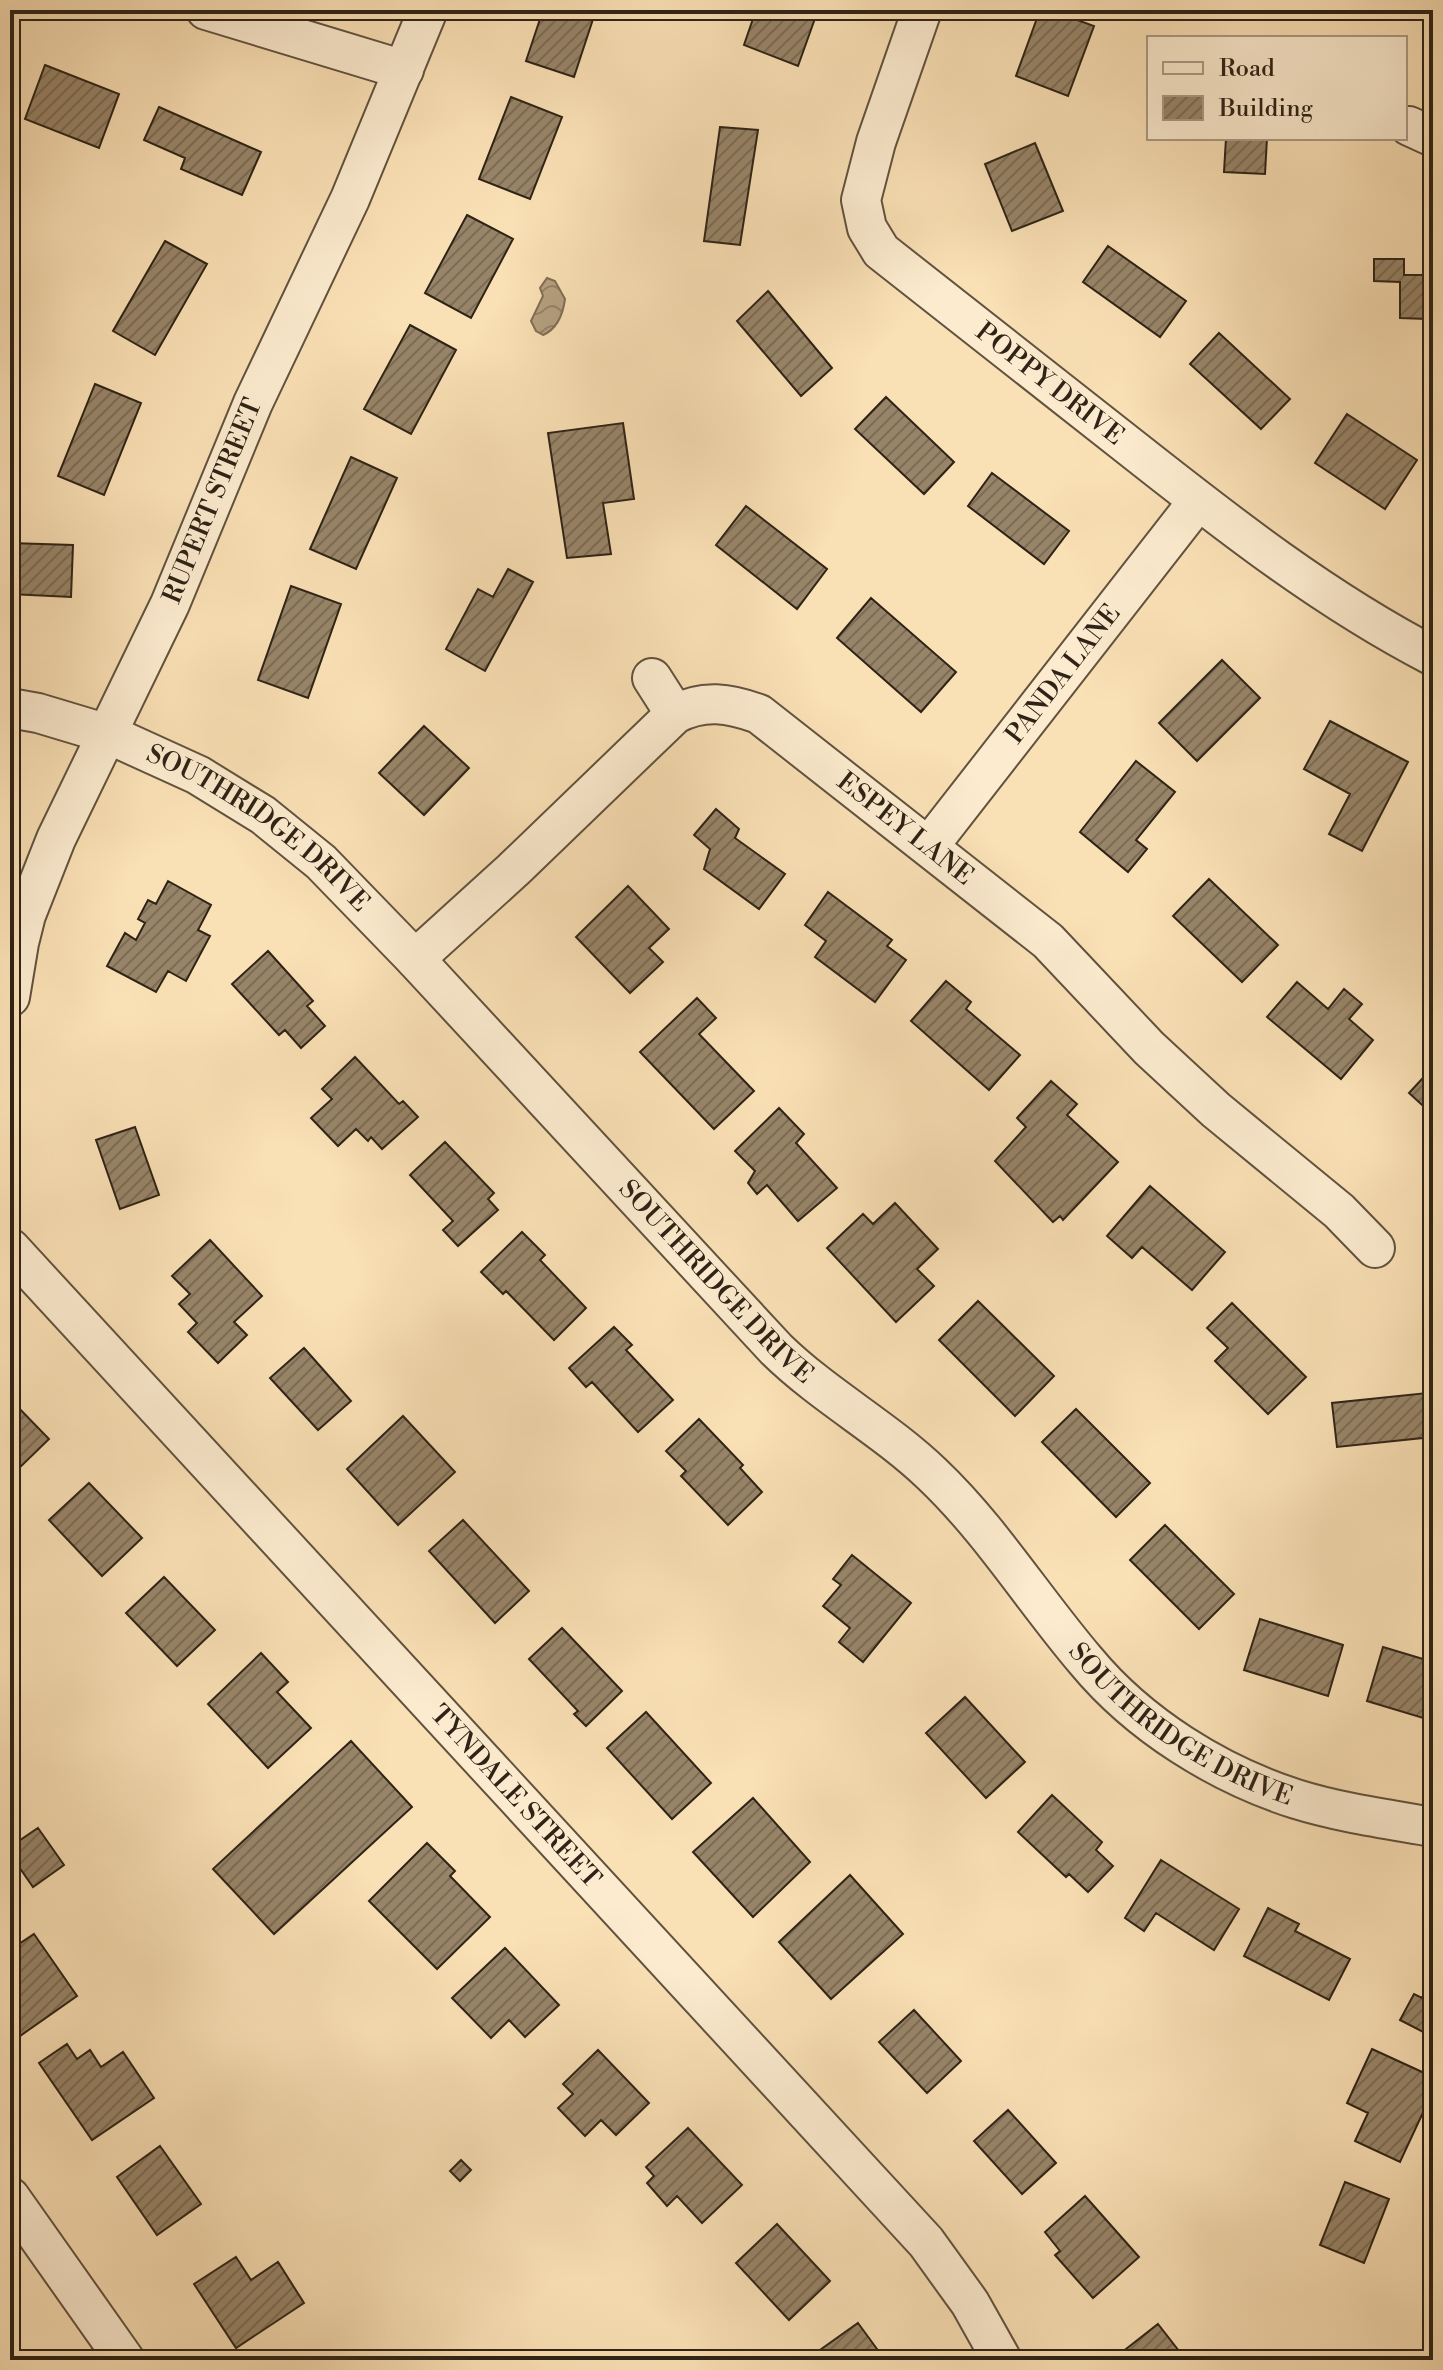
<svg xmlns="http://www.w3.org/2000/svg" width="1443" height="2370" font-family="'Libre Bodoni',serif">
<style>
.water{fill:url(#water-waves);stroke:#7f6e55;stroke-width:2}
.building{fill:url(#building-hatch);stroke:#2e2316;stroke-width:2}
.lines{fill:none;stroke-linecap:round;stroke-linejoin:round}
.minor-casing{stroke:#61523e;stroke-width:42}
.minor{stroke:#fcebcf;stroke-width:38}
.labels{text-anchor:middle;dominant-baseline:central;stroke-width:6;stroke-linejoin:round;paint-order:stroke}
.street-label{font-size:26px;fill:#2e2316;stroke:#fcebcf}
</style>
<defs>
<pattern id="water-waves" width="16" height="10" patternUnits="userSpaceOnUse" patternTransform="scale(2)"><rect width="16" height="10" fill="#b5a07f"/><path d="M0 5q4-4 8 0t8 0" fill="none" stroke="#948267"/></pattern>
<pattern id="building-hatch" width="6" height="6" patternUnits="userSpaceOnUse" patternTransform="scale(2)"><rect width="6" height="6" fill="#988569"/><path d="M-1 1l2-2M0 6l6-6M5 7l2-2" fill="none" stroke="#7c6c55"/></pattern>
</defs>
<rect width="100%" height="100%" fill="#fae0b5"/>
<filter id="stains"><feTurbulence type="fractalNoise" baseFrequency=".0025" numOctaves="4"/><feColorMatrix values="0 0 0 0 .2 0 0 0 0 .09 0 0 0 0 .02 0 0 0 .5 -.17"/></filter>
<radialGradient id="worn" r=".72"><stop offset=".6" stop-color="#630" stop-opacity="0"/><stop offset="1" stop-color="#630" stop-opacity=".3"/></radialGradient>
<!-- water -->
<path class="water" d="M547,278L555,281L565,299C563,314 557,329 543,335L536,331L531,321L543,296L540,288Z"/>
<!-- building -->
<path class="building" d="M543,10H596L574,77L526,61Z
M756,10H818L798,66L744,45Z
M1040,10H1050L1094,26L1068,96L1016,76Z
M45,65L119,94L99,148L25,119Z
M511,97L562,117L530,199L479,179Z
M159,107L261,152L242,195L181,169L185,158L144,140Z
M720,127L758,130L740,245L704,241Z
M1226,138H1267L1265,174L1224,172Z
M1035,143L1063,211L1012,231L985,164Z
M467,215L513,239L471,318L425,293Z
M165,241L207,264L155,355L113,331Z
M1108,246L1186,301L1160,337L1083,282Z
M1374,259H1404V275H1433V322H1427V319L1400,318V282L1374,281Z
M768,291L832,368L801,396L737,321Z
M410,325L456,350L411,434L364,409Z
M1219,333L1290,399L1261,429L1190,364Z
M95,384L141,403L104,495L58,476Z
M886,397L954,462L924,494L855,429Z
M1347,414L1417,460L1385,509L1315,463Z
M623,423L634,499L603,503L611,554L567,558L548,433Z
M351,457L397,478L356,569L310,549Z
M992,473L1069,531L1044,564L968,506Z
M746,506L827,569L797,609L716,545Z
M10,543L73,545L71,597L10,594Z
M508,569L533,582L485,671L446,649L478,589L493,597Z
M291,586L341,604L308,698L258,680Z
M871,598L956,672L921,712L837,638Z
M1222,660L1260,698L1197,761L1159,723Z
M1330,721L1408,762L1362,851L1329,834L1350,794L1304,769Z
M424,726L469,768L424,815L379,773Z
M1136,761L1175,792L1136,840L1147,849L1128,872L1080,832Z
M716,809L739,829L735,838L785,874L759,909L704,869L710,849L694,835Z
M1209,879L1278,945L1242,982L1173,916Z
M168,881L211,905L198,930L210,936L186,981L168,971L156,992L107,966L125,933L136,940L145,923L138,919L148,900L156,904Z
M628,886L669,929L649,948L663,962L630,993L576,937Z
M828,892L892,940L887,946L906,960L875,1002L815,957L826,941L805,925Z
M268,951L313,1001L307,1006L325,1026L301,1048L285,1030L279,1035L232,984Z
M946,981L971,1002L966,1009L1020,1055L989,1090L911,1021Z
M1297,982L1328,1009L1344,989L1362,1004L1349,1019L1373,1040L1341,1079L1267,1017Z
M697,998L716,1018L699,1034L754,1091L714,1129L640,1052Z
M355,1057L399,1104L403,1101L418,1117L382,1149L371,1137L368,1141L356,1129L338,1146L311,1118L332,1099L322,1089Z
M1433,1067V1115L1409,1093Z
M1051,1081L1077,1104L1067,1115L1118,1162L1063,1220L1060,1216L1053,1222L995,1161L1026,1127L1017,1118Z
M779,1108L804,1134L796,1143L837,1188L798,1221L767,1185L757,1194L748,1183L755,1171L735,1151Z
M135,1127L159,1195L120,1209L96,1140Z
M445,1142L494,1193L488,1199L498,1210L458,1246L443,1230L453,1221L410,1175Z
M1150,1186L1225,1252L1192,1290L1142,1247L1132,1258L1107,1236Z
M895,1203L938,1249L917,1269L934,1286L896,1322L827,1248L863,1214L873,1224Z
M522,1232L545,1255L540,1260L586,1308L554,1340L506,1291L503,1294L481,1272Z
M210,1240L262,1296L234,1322L247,1335L218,1363L188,1332L197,1323L179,1304L190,1294L172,1276Z
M978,1301L1054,1376L1015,1416L939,1340Z
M1232,1303L1306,1377L1268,1414L1215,1361L1228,1348L1207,1328Z
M614,1327L632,1345L626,1350L673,1400L638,1432L592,1382L586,1387L569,1368Z
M304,1348L351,1401L318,1430L270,1378Z
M1427,1393L1432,1437L1337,1447L1332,1403Z
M11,1400L49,1439L10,1477V1402Z
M1076,1409L1150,1483L1116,1517L1042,1442Z
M403,1416L455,1472L398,1525L347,1469Z
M699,1419L743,1465L740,1468L762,1492L728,1525L681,1476L686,1471L666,1451Z
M89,1483L142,1538L102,1576L49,1520Z
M463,1520L529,1591L495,1623L429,1551Z
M1165,1525L1234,1594L1199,1629L1130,1560Z
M852,1555L911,1603L863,1662L839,1642L850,1628L823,1606L841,1585L833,1579Z
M164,1577L215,1630L177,1666L126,1613Z
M1260,1619L1343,1645L1328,1696L1244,1670Z
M562,1628L622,1691L586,1726L574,1714L578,1711L529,1659Z
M1383,1647L1433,1662V1721L1367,1701Z
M261,1653L288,1682L277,1692L311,1728L268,1768L208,1704Z
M965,1697L1025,1762L986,1798L926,1733Z
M646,1712L711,1783L672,1819L607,1748Z
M351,1741L412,1807L274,1934L213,1869Z
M1052,1795L1102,1842L1096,1850L1113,1866L1088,1892L1069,1874L1066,1877L1018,1832Z
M753,1798L810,1862L753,1917L693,1852Z
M38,1828L64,1865L33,1887L10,1854V1847Z
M427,1843L455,1871L450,1876L490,1917L437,1969L369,1901Z
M1161,1860L1239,1909L1214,1950L1156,1913L1144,1931L1125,1918Z
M850,1875L903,1934L831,1999L779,1942Z
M1268,1908L1299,1924L1295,1931L1350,1959L1329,2000L1244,1956Z
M34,1934L77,1996L20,2036L10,2022V1950Z
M505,1948L559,2005L525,2037L509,2020L491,2038L452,1998Z
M1433,1976V2037L1400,2020L1414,1994L1422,1998Z
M914,2010L961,2061L927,2093L879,2042Z
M67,2044L77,2059L90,2050L101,2067L123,2052L154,2098L92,2140L39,2063Z
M1372,2049L1433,2077V2091L1400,2162L1355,2141L1368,2113L1347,2103Z
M598,2050L649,2103L616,2135L601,2120L585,2136L558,2108L573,2094L563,2084Z
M1008,2110L1056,2163L1022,2194L974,2141Z
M688,2128L742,2185L702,2223L677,2196L667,2206L647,2183L654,2176L646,2167Z
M160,2146L201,2204L157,2235L117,2177Z
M461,2160L471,2170L460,2181L450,2171Z
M1345,2182L1389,2199L1364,2263L1320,2245Z
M1085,2196L1139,2257L1093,2298L1055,2255L1060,2251L1045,2232Z
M777,2224L830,2281L789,2320L736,2263Z
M236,2257L251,2280L278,2262L304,2303L236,2348L194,2284Z
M858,2323L885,2360H817L813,2355Z
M1158,2324L1186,2360H1121L1117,2356Z
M303,2351L311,2360H293Z"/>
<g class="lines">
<defs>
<g id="minor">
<path d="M206,10L404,70"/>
<path id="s1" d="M922,10L876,142L861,200L867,228L881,251C965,317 1049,384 1134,450C1229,525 1325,600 1433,656"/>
<path d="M1409,126L1433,137"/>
<path d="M652,678L675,714"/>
<path id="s2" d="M10,708L38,713L108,734L198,775L263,815L321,862L415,959L776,1349C824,1396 884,1428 932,1474C991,1530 1033,1599 1086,1661C1139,1725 1218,1774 1296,1799C1341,1813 1387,1819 1433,1827"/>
<path id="s3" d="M929,846L1198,501"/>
<path id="s4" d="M415,959L513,870L675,714C704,699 729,703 759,714L1048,941L1149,1048L1216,1110L1339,1211L1375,1248"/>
<path id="s5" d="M10,997L19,943L26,915L56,839L170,604L253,403L350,199L428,10"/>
<path id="s6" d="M10,1248L926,2242L970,2303L1002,2360"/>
<path d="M10,2197L125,2360"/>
</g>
</defs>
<!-- minor casing -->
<use href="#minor" class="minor-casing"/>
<!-- minor -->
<use href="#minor" class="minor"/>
</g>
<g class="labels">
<!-- street labels -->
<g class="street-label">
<text stroke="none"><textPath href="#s1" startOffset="470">POPPY DRIVE</textPath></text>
<text stroke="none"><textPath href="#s5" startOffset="538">RUPERT STREET</textPath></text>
<text stroke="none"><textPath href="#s3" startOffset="218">PANDA LANE</textPath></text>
<text stroke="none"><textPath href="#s4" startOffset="630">ESPEY LANE</textPath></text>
<text stroke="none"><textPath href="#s2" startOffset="280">SOUTHRIDGE DRIVE</textPath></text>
<text stroke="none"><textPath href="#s2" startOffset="928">SOUTHRIDGE DRIVE</textPath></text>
<text stroke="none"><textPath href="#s2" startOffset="1576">SOUTHRIDGE DRIVE</textPath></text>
<text stroke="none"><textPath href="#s6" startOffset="746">TYNDALE STREET</textPath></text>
</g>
</g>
<!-- margin -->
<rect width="1443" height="2370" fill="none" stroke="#fae0b5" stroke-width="40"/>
<rect x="12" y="12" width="1419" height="2346" fill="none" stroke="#2e2316" stroke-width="4"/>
<rect x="20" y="20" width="1403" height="2330" fill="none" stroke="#2e2316" stroke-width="2"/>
<!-- legend -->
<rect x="1147" y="36" width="260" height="104" fill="#fcebcf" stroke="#aa9b85" stroke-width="2"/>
<rect x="1163" y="62" width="40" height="12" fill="#fcebcf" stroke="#aa9b85" stroke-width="2"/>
<text x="1219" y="76" font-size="24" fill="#2e2316">Road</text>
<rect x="1163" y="96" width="40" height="24" fill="url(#building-hatch)" stroke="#aa9b85" stroke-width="2"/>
<text x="1219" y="116" font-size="24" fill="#2e2316">Building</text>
<rect width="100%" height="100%" filter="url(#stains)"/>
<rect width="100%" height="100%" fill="url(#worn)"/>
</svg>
